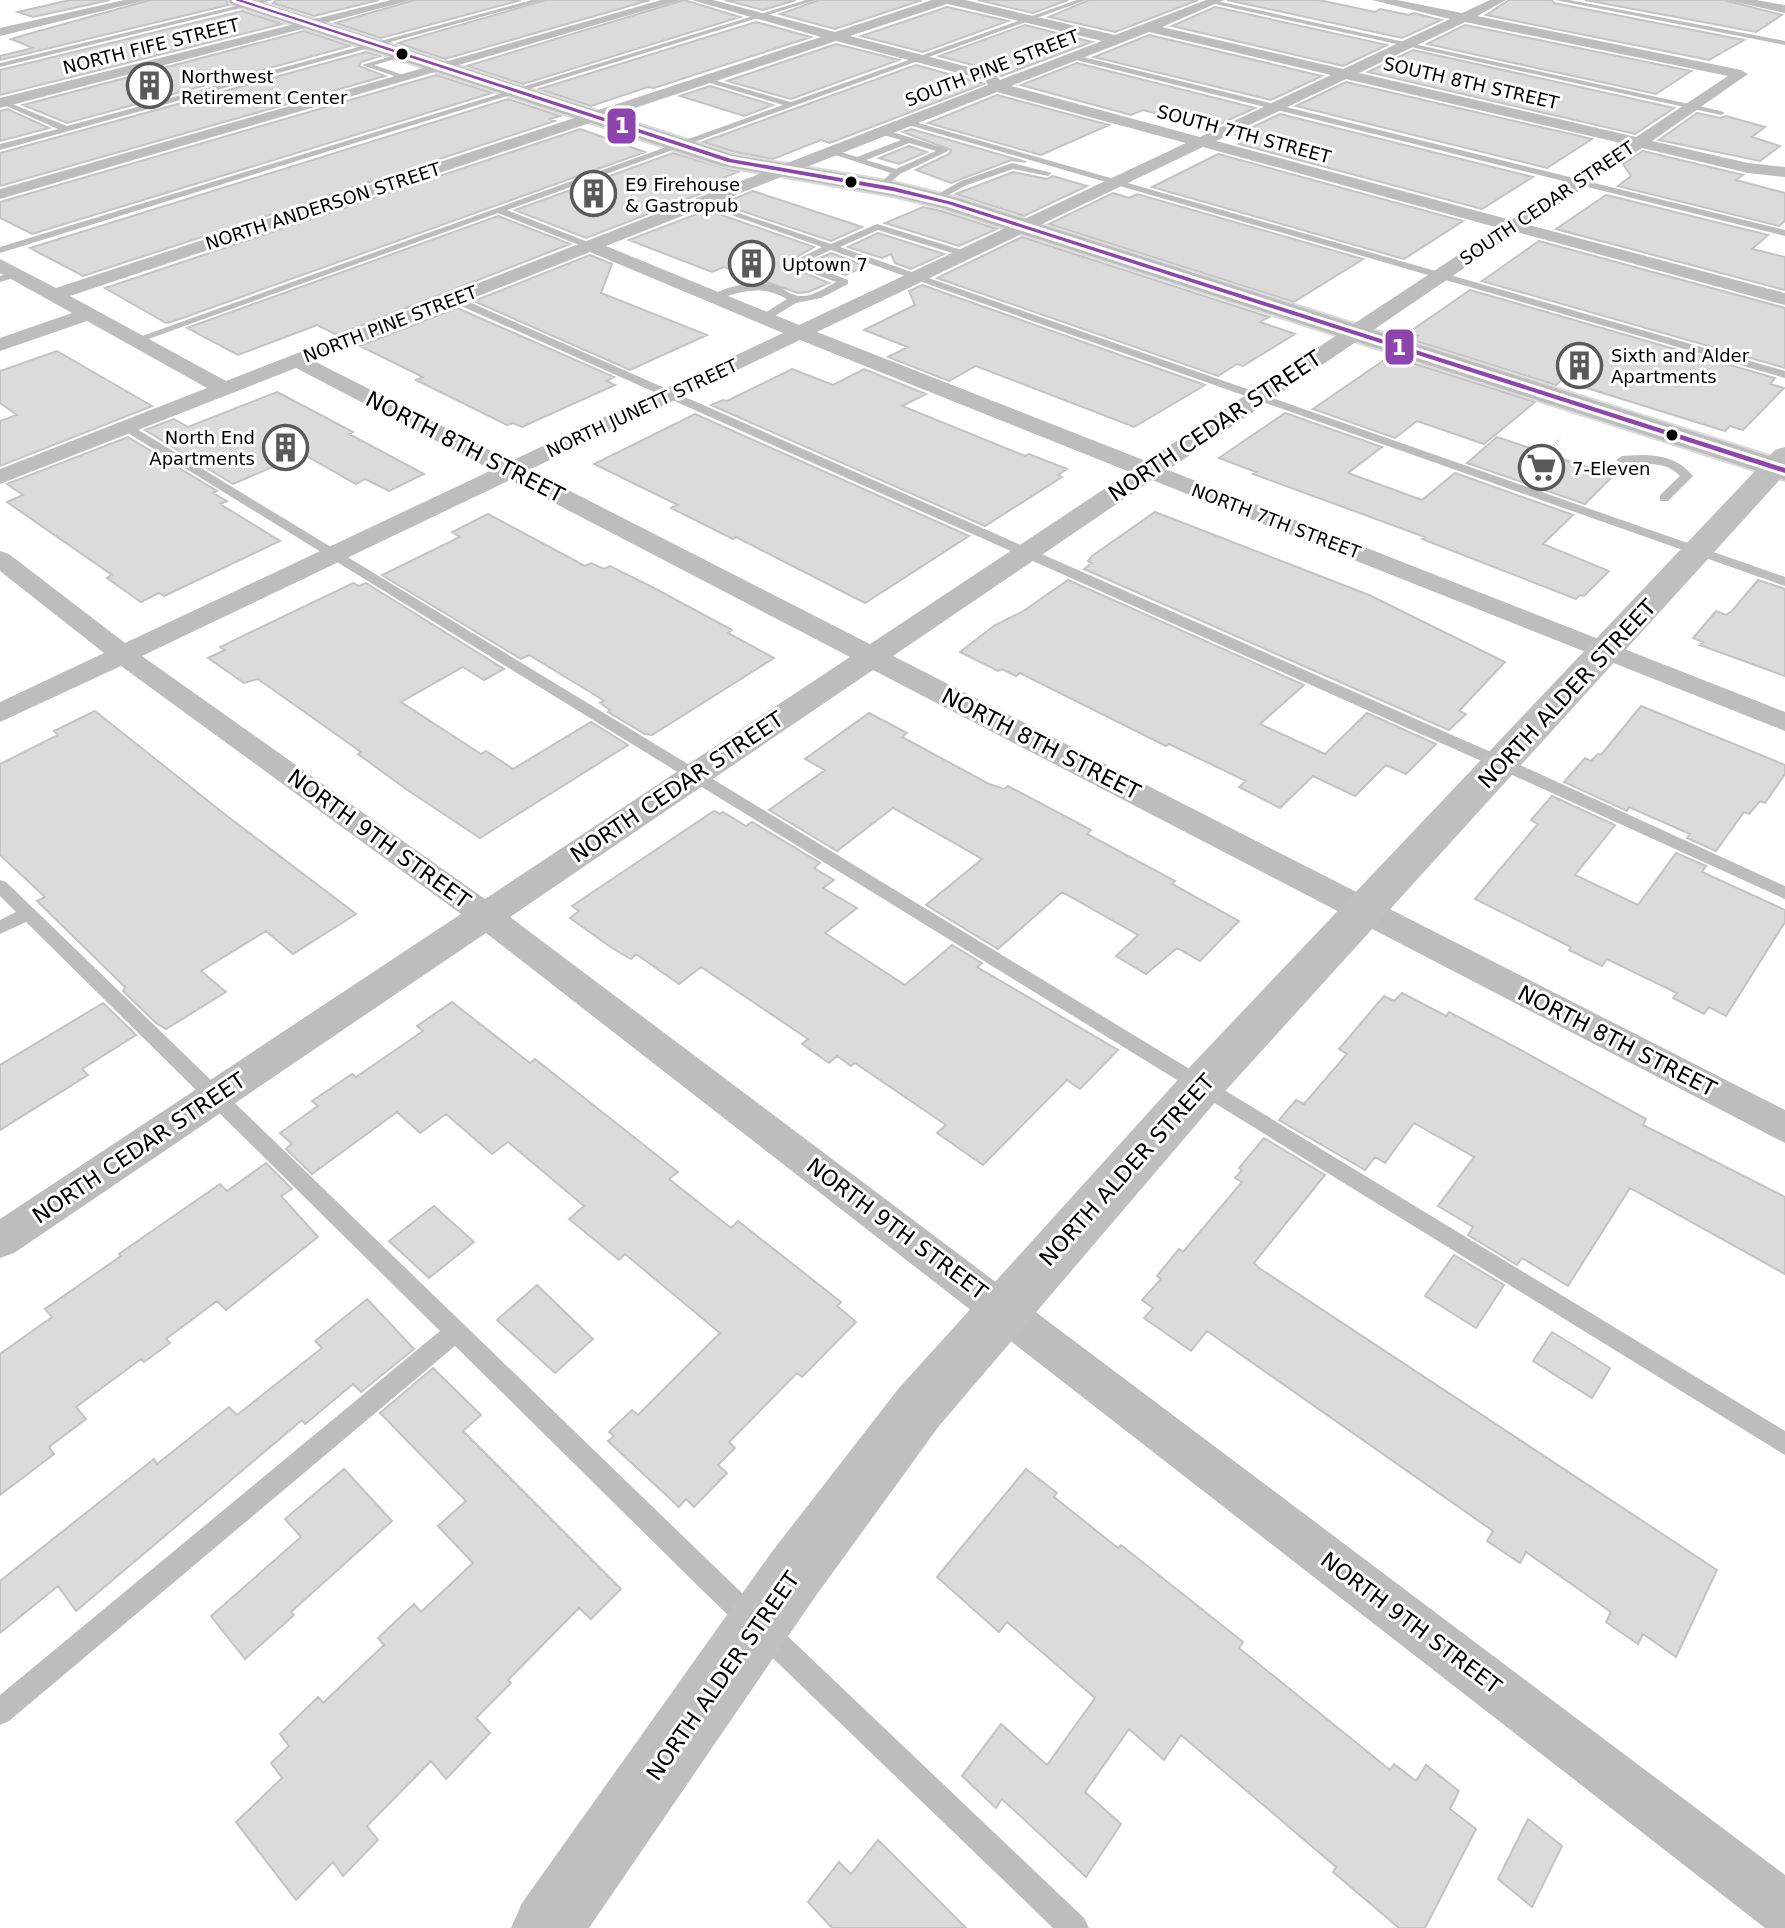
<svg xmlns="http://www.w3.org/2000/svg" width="1785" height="1928" font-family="'DejaVu Sans',sans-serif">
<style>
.building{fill:#dbdbdb;stroke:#c3c3c3;stroke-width:2}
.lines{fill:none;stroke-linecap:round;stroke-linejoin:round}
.primary-casing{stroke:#dbdbdb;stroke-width:4}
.path{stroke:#c2c2c2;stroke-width:3;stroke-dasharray:1 2;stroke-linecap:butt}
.lane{fill:#bdbdbd;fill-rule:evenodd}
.street{fill:#bdbdbd;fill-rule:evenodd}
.secondary{fill:#bfbfbf;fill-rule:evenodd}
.primary{fill:#bdbdbd;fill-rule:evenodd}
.bus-1-casing{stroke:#fff;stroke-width:6}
.bus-1{fill:#8e44ad;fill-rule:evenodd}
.bus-dot{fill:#000;stroke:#fff;stroke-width:3}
.labels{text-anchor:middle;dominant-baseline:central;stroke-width:6;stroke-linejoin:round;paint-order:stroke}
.far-street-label{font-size:18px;fill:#000;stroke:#fff}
.far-poi-label{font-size:18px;fill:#000;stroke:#fff;text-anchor:start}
.street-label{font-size:22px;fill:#000;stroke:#fff}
.line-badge{stroke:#fff;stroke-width:3}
.badge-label{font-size:22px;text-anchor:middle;font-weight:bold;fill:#fff}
</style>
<rect width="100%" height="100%" fill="#fff"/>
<!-- building -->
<path class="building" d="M70,0H110L33,17L18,12Z
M150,0H226L228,5L0,60V56L33,48L11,39L14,38Z
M276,0H379L314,16L273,3Z
M415,0H521L381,38L335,23Z
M546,0H650L445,59L398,43Z
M684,0L740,17L523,84L467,66Z
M725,0H796L763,10Z
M819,0H922L835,29L780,14Z
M978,0H1068L1033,13Z
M1089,0H1198L1115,32L1049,17Z
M1227,0H1319L1375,12L1380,9L1409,15L1414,13L1441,20L1402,38Z
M1509,0H1552L1554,3L1744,40L1709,60L1486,15Z
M1585,0H1724L1782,15L1756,32Z
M947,7L1008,21L923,52L861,36Z
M1215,7L1387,45L1343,66L1172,26Z
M242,11L282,24L0,95V70Z
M756,22L811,37L654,88L648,87L591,106L539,89Z
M1025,25L1092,42L1001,76L996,71L939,56Z
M1465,25L1691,71L1656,94L1427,44Z
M304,31L350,46L67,123L23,105Z
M1149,35L1322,76L1271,100L1094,57Z
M836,44L899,60L791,99L727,81Z
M1413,50L1674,108L1635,134L1368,72Z
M366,52L380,56L361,62L359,66L385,76L0,186V153Z
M1077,63L1255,108L1211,128L1143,110L1131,115L1021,85Z
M916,65L984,84L830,143L821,140L773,159L735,152L703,142Z
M436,75L492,93L32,234L0,218V202Z
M1346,82L1592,139L1547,168L1296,106Z
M710,86L773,105L744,116L680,96Z
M997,95L1109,125L1041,155L928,123Z
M508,99L560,116L550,119L555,121L83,276L30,248Z
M7,109L49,128L0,141V111Z
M1697,113L1720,118L1726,116L1765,127L1752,137L1780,146L1760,161L1659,140Z
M1280,114L1533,177L1482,209L1239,144L1250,138L1236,135Z
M580,129L645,152L174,321L166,323L105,288Z
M911,129L1026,162L1011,160L951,183L916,170L949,154L951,150L903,132Z
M909,146L927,152L899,164L879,158Z
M1643,151L1743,175L1736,180L1785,193V221L1779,226L1618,186L1631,176L1623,164Z
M673,153L738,172L718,180L728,183L586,238L515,210Z
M1218,154L1463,221L1404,259L1152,187Z
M1013,172L1047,179L1053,176L1087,186L1024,216L956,194Z
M753,191L862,227L831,241L721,204Z
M1113,193L1129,198L1137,194L1363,259L1294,302L1049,224Z
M1606,195L1768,235L1752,249L1785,257V290L1556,229Z
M923,207L941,211L997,229L959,246L885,223Z
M707,210L814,247L793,259L795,269L829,283L808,292L798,293L724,267L712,272L629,240Z
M498,216L570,244L337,335L317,325L238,355L187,328Z
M878,233L944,254L911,269L895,263L891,254L882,258L848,247Z
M1022,237L1269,317L1260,322L1295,334L1243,366L1237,364L1218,376L937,278Z
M1539,241L1785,308V368L1482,281Z
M831,253L866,266L845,275L811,262Z
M590,255L612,264L601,293L707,335L630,370L474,301Z
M922,285L1205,385L1134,427L976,366L949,381L888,357L908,347L864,330L915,305L909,291Z
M1470,290L1775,378L1770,384L1784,388L1743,430L1730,426L1725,431L1561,380L1556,385L1413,340L1418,336L1408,333Z
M457,308L614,377L606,381L615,385L522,427L513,423L507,425L416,380L423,377L360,346Z
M57,351L152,406L0,466V421L17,415L0,403V371Z
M1390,356L1535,402L1484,444L1417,421L1395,438L1313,409Z
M792,369L833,385L864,369L926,394L902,406L1025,456L1029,454L1067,469L1058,475L1062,477L985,526L711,405L723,400L727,401Z
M277,392L353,432L349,434L424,474L389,491L365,479L356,484L303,454L233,484L145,430L174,419L188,427Z
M1285,413L1382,447L1348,473L1422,500L1455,473L1573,515L1543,544L1609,571L1584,596L1580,595L1576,599L1422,539L1425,537L1253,474L1256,472L1219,458Z
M695,414L969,536L865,603L736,537L733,539L671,508L678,505L594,464Z
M128,437L217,491L213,493L227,501L220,504L280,541L164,596L159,593L141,602L107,578L112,575L7,502L23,495L7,484Z
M1497,437L1613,476L1585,504L1467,463Z
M1155,512L1369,595L1505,662L1459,711L1466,714L1449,730L1084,569L1092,563L1088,561L1092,556Z
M488,514L585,566L591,563L604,569L610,566L654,588L732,630L728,633L774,658L652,735L645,734L608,712L610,710L600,703L604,701L595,695L529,655L521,659L382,575L460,537L452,532Z
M1068,580L1304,685L1260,724L1325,754L1367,713L1436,744L1406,774L1386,765L1355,796L1313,776L1280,808L1239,787L1246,781L1169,744L1166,746L1020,673L1016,676L1002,669L998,671L960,652L995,625L1022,612Z
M1758,580L1785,589V676L1700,645L1703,642L1693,638L1716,611L1726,615L1732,611Z
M353,583L359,586L366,583L504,669L484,680L463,667L401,702L481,754L486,751L513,769L591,722L628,745L480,838L406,789L358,754L361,752L258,679L244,683L208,658L225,650L220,647Z
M1641,706L1785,765V774L1765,803L1760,801L1749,814L1744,812L1716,851L1687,838L1690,834L1629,807L1627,811L1564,782L1585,758L1591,761L1598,754L1601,755Z
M95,711L227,816L356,914L293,954L266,931L201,971L226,992L166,1029L156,1023L123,991L125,987L37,901L45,897L0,855V764L58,735L54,731Z
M869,713L907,733L902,737L989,784L1004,789L1008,786L1091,830L1087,834L1175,881L1172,884L1239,921L1200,961L1177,948L1146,974L1116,956L1138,935L1062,892L998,949L926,905L982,859L893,808L837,851L769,810L825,770L805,759Z
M1552,796L1615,825L1575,875L1638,905L1676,853L1706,866L1702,872L1785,910V922L1726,1016L1709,1007L1704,1014L1673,998L1677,993L1607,959L1602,966L1569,950L1571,947L1475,899L1538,824L1531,820Z
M714,811L720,814L723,812L746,826L752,822L820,863L814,868L834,880L823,888L857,908L825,933L905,985L952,945L982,963L977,967L1118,1050L1080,1089L1067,1080L983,1165L937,1133L946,1125L855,1063L851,1066L837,1056L829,1063L802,1044L808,1039L701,967L679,984L636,954L631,959L612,948L570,918L579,911L572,906Z
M1402,993L1446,1016L1449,1012L1517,1048L1646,1119L1643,1125L1785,1197V1274L1630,1188L1568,1286L1522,1258L1517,1265L1468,1235L1473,1227L1438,1206L1474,1157L1414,1123L1385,1163L1375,1157L1365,1170L1279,1120L1296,1100L1304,1104L1347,1054L1339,1049L1384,996L1394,1001Z
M452,1002L530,1063L535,1059L678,1172L669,1179L731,1228L738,1221L841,1302L837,1306L856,1322L802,1377L797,1373L729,1442L735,1448L718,1465L727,1473L694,1507L686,1499L679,1507L608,1441L614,1436L609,1432L632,1410L638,1415L720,1333L625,1254L619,1260L569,1219L584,1206L508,1142L492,1154L446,1114L420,1133L397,1112L312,1174L286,1149L292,1144L280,1133L318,1106L312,1101L352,1074L356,1077L423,1031L417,1026Z
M103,1003L136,1035L82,1069L88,1075L0,1130V1065Z
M1264,1138L1325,1175L1254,1263L1259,1268L1717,1570L1676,1657L1643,1634L1638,1644L1606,1622L1611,1612L1526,1552L1520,1563L1487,1541L1493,1531L1207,1331L1191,1351L1144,1318L1153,1308L1142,1300L1161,1279L1157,1276L1179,1249L1183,1252L1242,1182L1235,1178L1242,1170L1239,1168Z
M266,1163L292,1189L281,1196L318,1237L226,1310L217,1301L166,1339L170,1343L144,1362L141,1359L76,1407L86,1419L49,1447L54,1454L0,1495V1354L52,1317L45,1309L121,1256L119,1254L220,1184L227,1191Z
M434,1206L474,1242L429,1278L389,1241Z
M1454,1255L1504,1285L1476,1328L1425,1296Z
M537,1285L593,1339L555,1373L497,1320Z
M367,1299L414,1349L361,1392L353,1384L305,1424L302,1420L76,1611L58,1586L0,1633V1581L154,1459L157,1464L229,1407L237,1415L322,1348L315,1341Z
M1552,1332L1610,1368L1592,1398L1533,1361Z
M433,1368L481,1415L463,1431L621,1589L591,1619L579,1608L508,1680L511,1683L476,1718L490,1733L446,1779L431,1761L367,1826L378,1840L343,1876L333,1862L296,1900L236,1822L282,1778L271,1763L289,1746L280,1734L318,1697L323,1703L384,1645L378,1638L414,1604L421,1612L473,1563L438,1526L466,1501L380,1413Z
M344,1469L392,1521L291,1612L294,1615L245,1659L211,1616L301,1537L285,1519Z
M1026,1469L1057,1493L1054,1497L1118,1548L1121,1545L1243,1642L1239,1648L1390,1770L1394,1764L1416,1781L1426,1765L1459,1791L1450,1809L1476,1829L1425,1928H1399L1333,1872L1336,1867L1181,1735L1164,1760L1129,1729L1085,1792L1121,1824L1086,1877L1002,1799L996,1808L962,1776L1001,1724L1047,1765L1095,1698L1007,1622L999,1632L937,1577Z
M1528,1819L1562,1846L1532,1907L1498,1879Z
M878,1840L966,1928H832L808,1902L839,1862L851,1874Z"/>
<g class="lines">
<defs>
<path id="primary" d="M229,0H254L734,155L893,182L958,198L1785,461V480L942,208L893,196L722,166L231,4Z"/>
</defs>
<!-- primary casing -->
<use href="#primary" class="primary-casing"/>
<!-- path -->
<path class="path" d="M1545,454L1560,439"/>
<!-- lane -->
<path class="lane" d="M261,0H273L0,67V63Z
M532,0H543L0,150V144L58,129L2,104V100L67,126Z
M806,0H816L0,253V247Z
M1077,0H1086L507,210L593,244V248H587L498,213L140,342L131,340L783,105L703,81V77L791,102Z
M1212,0L1721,111L1725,113L1721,115L1210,3Z
M1555,0H1569L1785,41V45Z
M402,53L409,55L374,65L406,76V80L362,65Z
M1075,55L1785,230V236L1072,59Z
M908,120L1785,371V378L905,124Z
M883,129L947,149L948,151L900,174L881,190L876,187L891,173L826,152L830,149L857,157L901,140L880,134ZM909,143L936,151L896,169L866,160Z
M1012,163L1052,173L1048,176L1013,169L967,185L937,201L929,199L961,181Z
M700,200L831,244L877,224L968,252V256L965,257L878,230L840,247L1785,577V586L831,250L806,261L807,264L848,280V284L821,298L796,303L768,320H760V316L787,299C762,284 740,292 714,300L709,297C727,285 756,280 777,286C784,289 793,296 800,296C812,297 825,288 836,282L798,268L796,260L822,247L700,204Z
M16,271L20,272V276L0,282V276Z
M450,297H458L1509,760L1785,886V899L1497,768L450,301Z
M127,423L1785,1431V1455L123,430L121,427Z
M1640,455C1662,455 1679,459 1693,476L1668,501H1660V495L1680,476C1658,454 1635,472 1616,460L1622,456Z
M0,880L6,882L34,909L718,1570L1084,1918L1089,1928H1053L700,1588L455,1346L9,1721L0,1725V1695L440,1331L26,922L0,934V920L16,912L0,896Z"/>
<!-- street -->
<path class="street" d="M124,0H147L0,36V28Z
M391,0H412L0,108V98Z
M661,0H681L0,199V189Z
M692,0H713L835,32L932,0H965L1115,35L1206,0H1224L1162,27L1343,69L1450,19L1372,0H1397L1462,13L1490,0H1506L1477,16L1741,70L1748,74L1652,141L1748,163L1785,167V177L1748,173L1642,148L1529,225L1785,293V305L1517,232L1168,470L1785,712V731L1152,480L893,656L1785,1110V1143L873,670L510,917L1785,1875V1928H1765L486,933L14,1253L0,1258V1219L461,914L121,666L0,722V702L104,653L0,571V551L9,554L125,643L492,470L296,368L0,484V469L207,388L87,321L0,351V338L72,313L0,273V259L56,288L821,37ZM947,4H948L1102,41L1000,80L995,74L850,36ZM1465,22L1728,76L1636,137L1359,73ZM1149,32L1331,75L1200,137L1011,86ZM836,41L985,80L988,85L226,381L70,296ZM1346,79L1625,144L1511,220L1216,141ZM997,92L1186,143L799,325L606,246ZM1203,147L1499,228L1146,461L817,332ZM590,252L783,333L511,461L314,361ZM800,340L1130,472L870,644L529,470ZM510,480L850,657L485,899L142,656Z
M1727,0H1756L1785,5V13Z"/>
<!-- secondary -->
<path class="secondary" d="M1785,447V474L1218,1099L939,1426L815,1597L589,1928H511L522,1903L771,1553L899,1388L1184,1073L1775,450Z"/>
<!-- primary -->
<use href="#primary" class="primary"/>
<defs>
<path id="bus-1" d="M235,0H242L731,159L893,187L952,202L1785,468V473L948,204L893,191L728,162Z"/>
</defs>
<!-- bus-1 casing -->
<use href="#bus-1" class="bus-1-casing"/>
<!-- bus-1 -->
<use href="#bus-1" class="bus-1"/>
</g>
<!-- icons -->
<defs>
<symbol id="building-ring" viewBox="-11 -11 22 22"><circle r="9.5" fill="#fff" stroke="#595959" stroke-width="1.5"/><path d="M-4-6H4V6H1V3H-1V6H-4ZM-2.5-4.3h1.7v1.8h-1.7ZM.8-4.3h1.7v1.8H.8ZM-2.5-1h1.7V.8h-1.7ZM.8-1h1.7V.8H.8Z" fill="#595959"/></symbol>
<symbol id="supermarket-ring" viewBox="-11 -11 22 22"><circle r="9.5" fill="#fff" stroke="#595959" stroke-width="1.5"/><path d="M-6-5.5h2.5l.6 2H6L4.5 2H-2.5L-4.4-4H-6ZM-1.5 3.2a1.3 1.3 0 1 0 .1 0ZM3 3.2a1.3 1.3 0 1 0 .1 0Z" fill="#595959"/></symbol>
</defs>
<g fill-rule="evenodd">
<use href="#building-ring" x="124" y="60" width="51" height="51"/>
<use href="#building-ring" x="568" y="168" width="51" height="51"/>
<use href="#building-ring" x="726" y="238" width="51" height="51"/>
<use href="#building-ring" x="1554" y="340" width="51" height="51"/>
<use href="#building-ring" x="260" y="422" width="51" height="51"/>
<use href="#supermarket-ring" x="1516" y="442" width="51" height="51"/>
</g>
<!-- markers -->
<g class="bus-dot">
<circle cx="402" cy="54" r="7"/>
<circle cx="851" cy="182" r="7"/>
<circle cx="1672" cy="435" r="7"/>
</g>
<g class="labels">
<!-- far-street labels -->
<g class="far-street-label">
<text transform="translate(151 46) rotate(-14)">NORTH FIFE STREET</text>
<text transform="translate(992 68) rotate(-21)">SOUTH PINE STREET</text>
<text transform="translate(1471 83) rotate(13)">SOUTH 8TH STREET</text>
<text transform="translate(1244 134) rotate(15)">SOUTH 7TH STREET</text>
<text transform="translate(1547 203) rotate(-34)">SOUTH CEDAR STREET</text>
<text transform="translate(323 206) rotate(-18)">NORTH ANDERSON STREET</text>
<text transform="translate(390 324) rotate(-21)">NORTH PINE STREET</text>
<text transform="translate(642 408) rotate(-25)">NORTH JUNETT STREET</text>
<text transform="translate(1276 521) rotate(21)">NORTH 7TH STREET</text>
</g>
<!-- far-poi labels -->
<g class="far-poi-label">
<text x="181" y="76">Northwest<tspan x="181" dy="21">Retirement Center</tspan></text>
<text x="625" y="184">E9 Firehouse<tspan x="625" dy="21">&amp; Gastropub</tspan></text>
<text x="782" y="264">Uptown 7</text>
<text x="1611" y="355">Sixth and Alder<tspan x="1611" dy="21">Apartments</tspan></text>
<text x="255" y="437" text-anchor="end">North End<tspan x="255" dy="21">Apartments</tspan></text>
<text x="1572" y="468">7-Eleven</text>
</g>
<!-- street labels -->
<g class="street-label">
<text transform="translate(1215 426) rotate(-34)">NORTH CEDAR STREET</text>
<text transform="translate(465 447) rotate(27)">NORTH 8TH STREET</text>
<text transform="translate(1567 694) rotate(-47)">NORTH ALDER STREET</text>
<text transform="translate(1041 744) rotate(27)">NORTH 8TH STREET</text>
<text transform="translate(677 787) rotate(-34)">NORTH CEDAR STREET</text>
<text transform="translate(379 839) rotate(36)">NORTH 9TH STREET</text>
<text transform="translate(1617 1041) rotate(27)">NORTH 8TH STREET</text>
<text transform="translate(139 1148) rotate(-34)">NORTH CEDAR STREET</text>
<text transform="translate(1127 1170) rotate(-48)">NORTH ALDER STREET</text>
<text transform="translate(897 1229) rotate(37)">NORTH 9TH STREET</text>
<text transform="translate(1411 1623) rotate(37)">NORTH 9TH STREET</text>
<text transform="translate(723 1676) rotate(-55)">NORTH ALDER STREET</text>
</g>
</g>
<g class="line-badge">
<rect x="606" y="107" width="31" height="38" rx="8" fill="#8e44ad"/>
<rect x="1384" y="328" width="31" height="38" rx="8" fill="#8e44ad"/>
</g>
<g class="badge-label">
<text x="622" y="133">1</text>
<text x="1399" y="355">1</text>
</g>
</svg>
